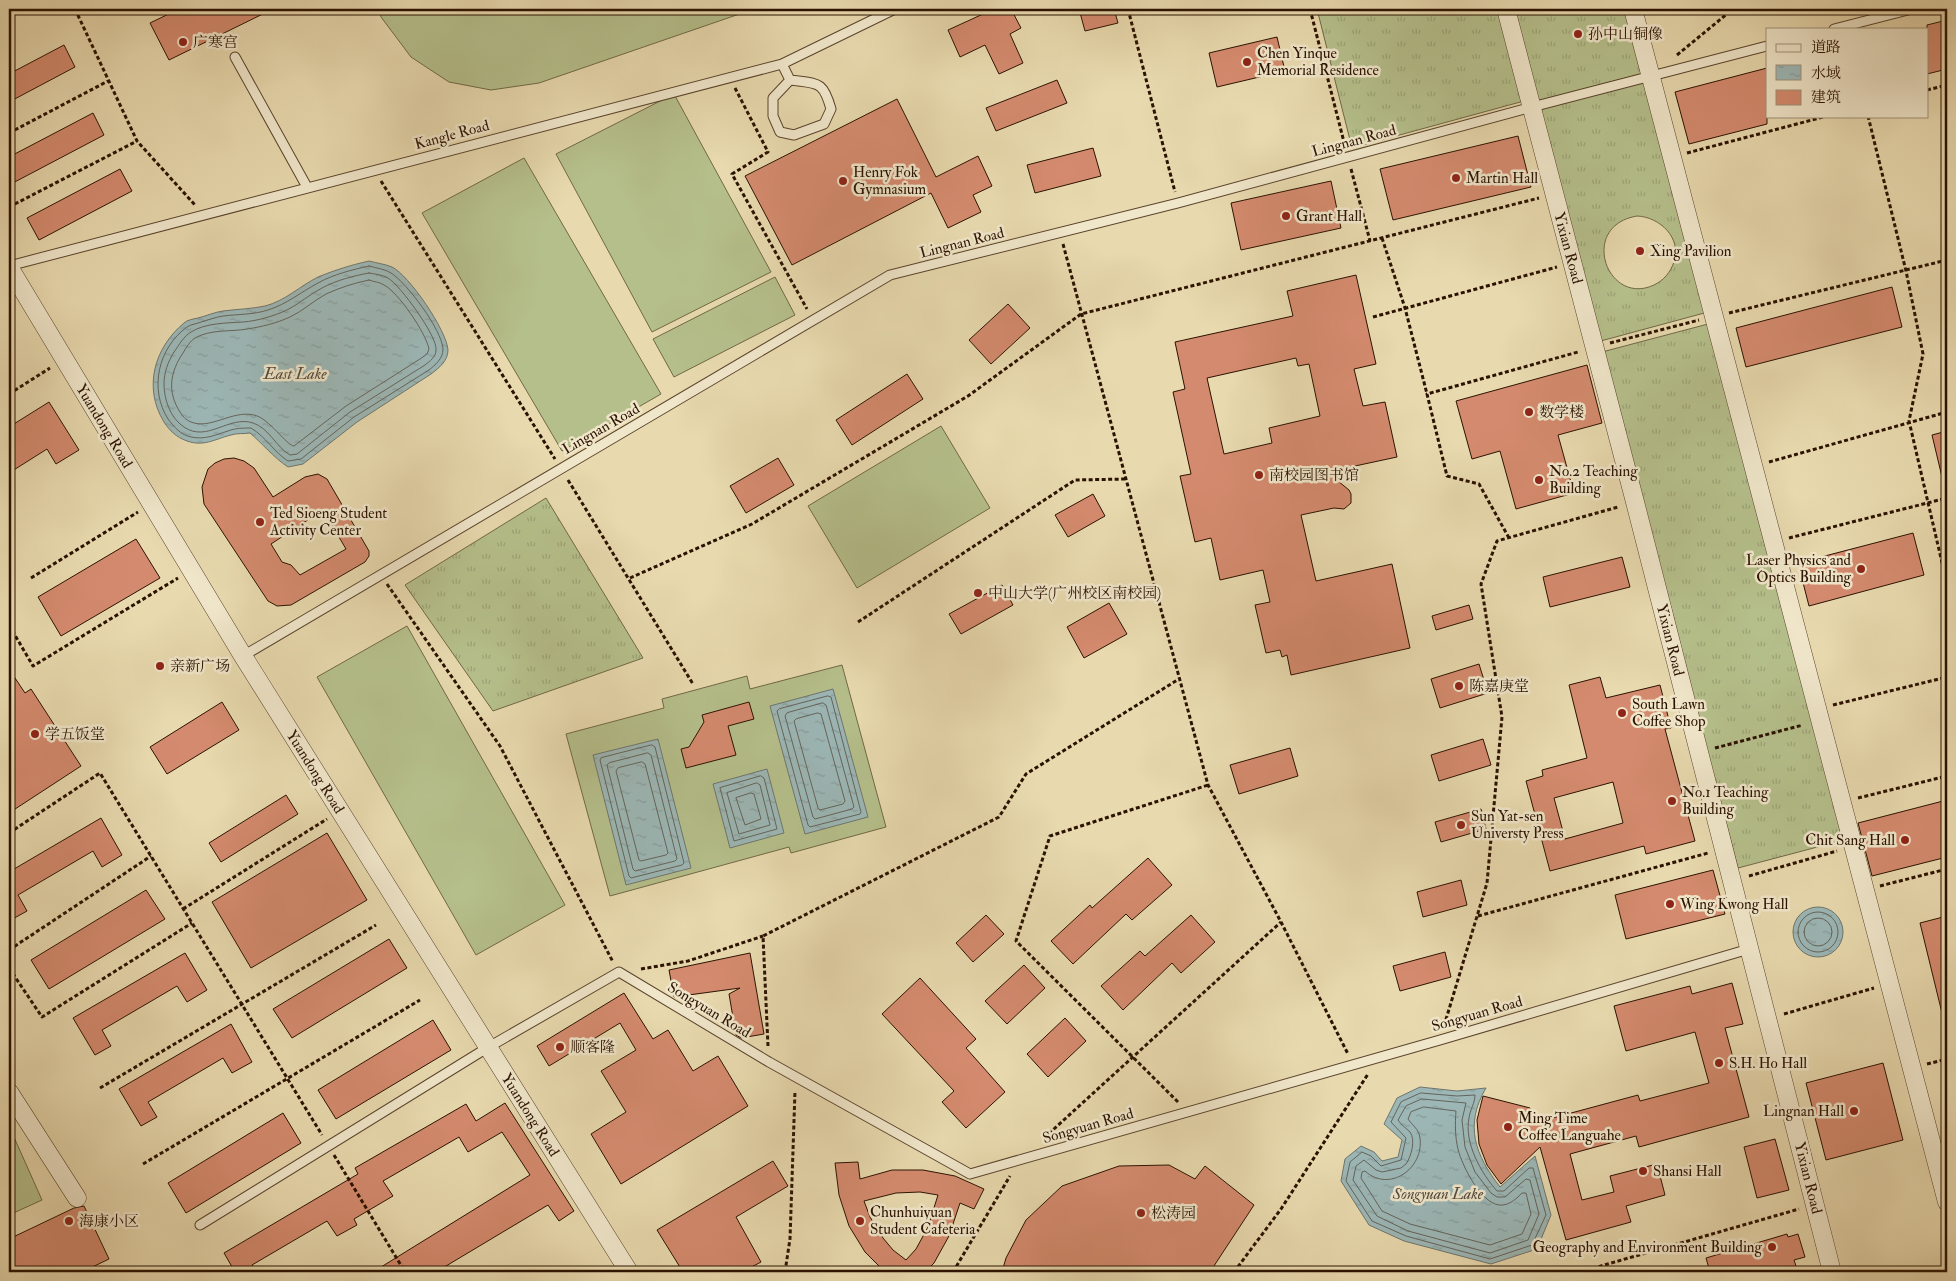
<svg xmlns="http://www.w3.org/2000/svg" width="1956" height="1281" font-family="'IM FELL Double Pica','Noto Serif SC',serif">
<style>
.grass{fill:url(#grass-tufts);stroke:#706846;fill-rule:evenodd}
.garden{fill:#b5bf8b;stroke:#706846}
.water{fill:url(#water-ripples);stroke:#6f756d}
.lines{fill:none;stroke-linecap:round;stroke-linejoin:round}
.shore{stroke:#64645b;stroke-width:1}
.building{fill:#d48a6e;stroke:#2b1200;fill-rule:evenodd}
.service-casing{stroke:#5a442c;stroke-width:11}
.minor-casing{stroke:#5a442c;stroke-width:19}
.path{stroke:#2b1200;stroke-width:3;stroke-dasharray:4 2.5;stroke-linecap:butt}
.service{stroke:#f0e6ca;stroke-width:9}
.minor{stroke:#f0e6ca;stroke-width:18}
.poi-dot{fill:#8f2418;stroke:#f0e6ca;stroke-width:2}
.labels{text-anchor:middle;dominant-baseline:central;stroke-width:5;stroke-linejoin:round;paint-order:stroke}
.poi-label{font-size:15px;fill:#2b1200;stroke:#f0e6ca;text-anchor:start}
.street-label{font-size:15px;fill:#2b1200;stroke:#f0e6ca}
.water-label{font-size:16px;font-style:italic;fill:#534c40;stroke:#f0e6ca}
</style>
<defs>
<pattern id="grass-tufts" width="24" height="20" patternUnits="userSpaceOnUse" patternTransform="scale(1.25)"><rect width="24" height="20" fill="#b5bf8b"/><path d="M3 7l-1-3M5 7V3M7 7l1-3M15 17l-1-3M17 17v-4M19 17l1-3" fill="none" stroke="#9ca376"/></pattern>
<pattern id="water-ripples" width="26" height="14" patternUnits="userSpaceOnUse" patternTransform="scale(1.25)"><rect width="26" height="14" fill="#9cb7b6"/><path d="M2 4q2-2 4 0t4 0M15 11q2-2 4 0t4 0" fill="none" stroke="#879c9b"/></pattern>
</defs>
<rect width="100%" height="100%" fill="#e8d9ae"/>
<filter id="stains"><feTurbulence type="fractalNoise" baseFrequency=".004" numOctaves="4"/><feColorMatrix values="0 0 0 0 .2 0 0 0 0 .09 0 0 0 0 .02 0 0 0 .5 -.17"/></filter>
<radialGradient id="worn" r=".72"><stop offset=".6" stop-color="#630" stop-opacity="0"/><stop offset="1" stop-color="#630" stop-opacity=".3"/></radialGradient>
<!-- grass -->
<path class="grass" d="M1317,9H1500L1524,101L1352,148Z
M1510,9H1628L1645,73L1534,102Z
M1647,81L1708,312L1597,342L1537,110ZM1637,216C1660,217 1682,238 1674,262C1670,273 1664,280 1654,285C1607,307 1578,226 1637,216Z
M1708,324L1844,840L1738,868L1602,352Z
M546,498L643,658L493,711L405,585Z"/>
<!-- garden -->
<path class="garden" d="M379,9H754L539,83L491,90L449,82L411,57L381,17Z
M674,94L771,272L652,332L556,154Z
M524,158L661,394L562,451L422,213Z
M775,277L795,315L674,377L653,339Z
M941,426L990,508L857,588L808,506Z
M407,626L565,905L476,955L317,677Z
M842,665L886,827L791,853L789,847L610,896L566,734L664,708L662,699L747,676L750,689Z
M9,1126L42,1200L9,1215Z"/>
<!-- water -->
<path class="water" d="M369,261C376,263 385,264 392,267C409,275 447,331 448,350C448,361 439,368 431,374L357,422L303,464L288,467C273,457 263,444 250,433C244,434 236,433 231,435C215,439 204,447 187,441C176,437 170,431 164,422C143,388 154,348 184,323C187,320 193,319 198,318C206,316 215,312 223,311C238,309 251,309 265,306C285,301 300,286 318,277C335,270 351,265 369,261Z
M833,689L868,817L805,834L770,706Z
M658,739L691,868L626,885L593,755Z
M767,769L784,833L730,848L713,784Z
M1793 932a25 25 0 1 1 50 0a25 25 0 1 1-50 0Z
M1420,1087L1457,1091L1486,1088C1464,1125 1475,1155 1500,1187L1535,1156L1551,1215L1537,1249L1491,1264L1404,1241L1369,1225L1341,1181L1345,1159L1361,1146L1374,1152L1382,1161L1398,1157L1402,1140L1384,1124L1397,1098Z"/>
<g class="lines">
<!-- shore -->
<path class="shore" d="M369,266C376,268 385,269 391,273C407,283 442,330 443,349C443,359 435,365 429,370L354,417L301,459L288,461C274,452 266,437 251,428C244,428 235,428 228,431C215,435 205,440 191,437C181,435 174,427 168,419C149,389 158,348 187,327C191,324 197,324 201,322C208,320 216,317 223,316C239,314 252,315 268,310C287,304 301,292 318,283C334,274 352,270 369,266Z
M369,273C375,274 383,275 388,278C400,285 438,337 436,350C436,357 430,361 425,365L350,412L297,454L290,455C276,447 269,428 253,423C229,415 207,443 184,427C170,418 164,399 164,384C164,372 168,362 174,352C179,345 184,336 191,332C205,323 227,323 243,322C257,321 274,316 287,310C299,304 310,294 322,288C337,280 353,276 369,273Z
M369,280C374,282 380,282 384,285C398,292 426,333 429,349L427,354L420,359L346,406L294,446C287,446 269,418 254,415C232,410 210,430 191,422C186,420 183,417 180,412C167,392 170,372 183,353C186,348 190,341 195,338C211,329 230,332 247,329C261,327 277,323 290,317C303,311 313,301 326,294C339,288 354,283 369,280Z
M828,696L831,697L861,812L860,814L810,827L808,825L777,711L779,709Z
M823,703L826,705L854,807L852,809L815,819L813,817L785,716L787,713Z
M818,713L821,714L845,801L843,804L820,810L818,808L794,721L796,719Z
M652,745L655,747L684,863L682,865L631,878L629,876L600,760L601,758Z
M648,753L651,755L677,859L675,861L635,871L633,869L607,765L609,763Z
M642,762L645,764L668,853L666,855L641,861L639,860L616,771L618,768Z
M761,776L764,778L777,829L734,841L720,788Z
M757,783L760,785L770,825L739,834L727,793Z
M751,793L754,794L761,819L745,825L736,798Z
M1798 932a20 20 0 1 1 40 0a20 20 0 1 1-40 0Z
M1804 932a14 14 0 1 1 28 0a14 14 0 1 1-28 0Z
M1421,1093L1457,1096L1475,1095C1475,1103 1470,1110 1469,1118C1464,1143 1481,1173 1497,1191H1504L1529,1168H1533L1546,1215L1532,1245L1490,1259L1406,1236L1372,1221L1346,1181L1350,1162L1362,1152L1371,1156L1381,1166L1401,1160L1406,1138L1391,1122L1401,1102Z
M1422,1099L1466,1103L1462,1120L1465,1147L1475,1172L1491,1193L1497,1197H1505L1526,1179L1530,1180L1539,1214L1528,1240L1490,1253L1408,1231L1377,1216L1353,1180L1356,1166L1364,1160L1376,1170L1382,1172L1401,1168L1406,1164C1411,1157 1416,1140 1410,1132C1406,1128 1401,1125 1398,1120L1406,1106Z
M1424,1107L1456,1111C1455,1123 1455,1137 1458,1149C1462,1166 1483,1208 1503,1205C1511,1204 1517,1198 1522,1193H1526L1531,1214L1522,1234L1490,1245L1410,1224L1382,1211L1361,1178L1362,1172L1365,1171C1389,1193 1424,1169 1420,1138C1419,1129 1412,1125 1408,1119L1411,1112Z"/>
</g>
<!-- building -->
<path class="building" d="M179,9H273L169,60L150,23Z
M994,9H1011L1021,28L1010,34L1023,63L999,74L985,45L960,57L948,30Z
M1079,9H1114L1118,23L1085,31Z
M1947,20V69L1927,74V25Z
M1277,37L1285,71L1217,87L1209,53Z
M64,45L75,67L9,102V74Z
M1767,68V124L1689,144L1675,92Z
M1057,80L1067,103L996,131L986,108Z
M897,99L936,177L978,156L992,186L973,195L981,212L948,228L931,193L792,265L745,176Z
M93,113L104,135L9,185V157Z
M1518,136L1531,187L1393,220L1380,169Z
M1093,148L1101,176L1035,193L1027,165Z
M120,169L132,191L39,240L27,218Z
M1331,181L1341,228L1241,250L1231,203Z
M1356,275L1376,364L1354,369L1363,406L1385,402L1397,457L1327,472L1349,490L1351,494V503L1344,509L1334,508L1301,515L1316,581L1392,564L1410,648L1291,675L1287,655L1282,657L1280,650L1266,653L1255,605L1270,602L1263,570L1220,580L1211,538L1195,542L1180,476L1191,474L1173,392L1185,389L1175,342L1293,316L1287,291ZM1296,358L1298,366L1309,364L1320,416L1269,428L1272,443L1224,454L1207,378Z
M1892,287L1902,327L1746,367L1736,328Z
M1008,304L1030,328L991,364L969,340Z
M1587,365L1602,423L1558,435L1574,493L1516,509L1500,451L1472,459L1456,401Z
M907,374L923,399L852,445L836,420Z
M49,402L79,450L56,464L47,449L9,473V427Z
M1947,431V477H1942L1932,435Z
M234,458L244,461L254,468L273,497L305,477L318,474L327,479L369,551V556L365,562L291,605L277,606L268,601L204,504L202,487L208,469L215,463L224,459ZM323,510L346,549L300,575L291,565L282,562L271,544Z
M778,458L794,485L746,513L730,486Z
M1093,494L1105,516L1068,537L1055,515Z
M1913,533L1924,575L1809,606L1798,563Z
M136,539L160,578L61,636L38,597Z
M1622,557L1630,587L1550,607L1543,577Z
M1002,585L1013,605L961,634L949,614Z
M1109,603L1127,634L1084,658L1067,627Z
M1469,605L1473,619L1436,630L1432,616Z
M1479,664L1488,693L1440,708L1431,679Z
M9,669L25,693L31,689L81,766L9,813Z
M1600,677L1606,698L1660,685L1671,728L1665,729L1695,841L1646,854L1644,846L1550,871L1526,781L1543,776L1542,770L1587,758L1569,685ZM1613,782L1623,823L1565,839L1554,798Z
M222,702L239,730L167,774L150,747Z
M749,702L754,719L728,726L736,755L686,768L681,749L689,747L704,722L702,715Z
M1483,739L1491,765L1439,781L1431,755Z
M1290,748L1298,776L1239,794L1230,765Z
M286,795L298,814L221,862L209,843Z
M1947,800V857L1872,876L1858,823Z
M1481,809L1486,829L1441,842L1435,822Z
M101,818L122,855L102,867L93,851L18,895L27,911L9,921V872Z
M327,833L367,900L251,968L212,902Z
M1148,858L1172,885L1132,920L1126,914L1073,964L1051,941L1090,905L1092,908Z
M1713,870L1725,914L1626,939L1615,895Z
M1461,880L1467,905L1423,917L1417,892Z
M146,890L165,919L49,989L31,960Z
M986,915L1004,934L973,962L956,943Z
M1191,915L1215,942L1181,973L1172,963L1123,1010L1101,986L1140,951L1145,956Z
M1947,916V1013H1942L1920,923Z
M389,939L407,968L292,1038L273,1009Z
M1445,952L1451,977L1400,991L1393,966Z
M185,953L207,990L187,1002L177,986L102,1030L111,1046L95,1055L73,1018Z
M750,953L764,1034L741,1038L736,1035L729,994L740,988L674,997L669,970Z
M1024,965L1045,988L1007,1024L985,1001Z
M920,978L976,1039L966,1048L1005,1092L966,1128L942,1102L954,1091L882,1014Z
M1732,983L1743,1024L1725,1028L1749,1117L1639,1147L1636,1136L1570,1154L1582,1200L1614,1192L1610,1176L1657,1164L1665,1195L1626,1206L1631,1222L1566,1240L1540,1147L1501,1184L1487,1165L1479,1144L1477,1120L1483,1096L1530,1108L1534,1123L1638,1095L1640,1101L1709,1083L1695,1032L1626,1051L1614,1006L1690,986L1692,994Z
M624,993L653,1039L668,1030L693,1071L718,1056L748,1106L621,1184L591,1134L626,1112L601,1071L636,1050L620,1023L549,1066L537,1046Z
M1065,1018L1086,1041L1048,1077L1027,1054Z
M433,1020L451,1050L336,1119L318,1090Z
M231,1024L252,1062L232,1073L223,1058L148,1102L157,1117L141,1126L119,1089Z
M1883,1063L1903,1140L1826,1160L1806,1083Z
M505,1103L574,1211L559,1221L548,1205L436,1272H373L530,1175L502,1132L468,1152L459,1137L383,1181L393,1196L354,1219L357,1225L337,1236L327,1221L252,1265L256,1272H235L224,1253L358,1174L355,1168L466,1104L476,1121Z
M283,1113L301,1143L186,1213L168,1183Z
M1775,1139L1789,1190L1757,1198L1744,1147Z
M773,1161L788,1186L736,1217L761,1262L742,1272H683L657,1230Z
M858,1162L860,1179L892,1170H923L955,1176L984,1189L974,1209L960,1203L949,1236L934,1263L925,1272H885L865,1252L849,1226L839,1195L835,1163ZM920,1192L938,1195L928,1227L916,1249L906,1260L893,1250L883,1238L870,1217L864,1201L896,1193Z
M1169,1165L1195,1179L1205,1166L1254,1205L1210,1272H1002L1006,1258L1026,1220L1062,1186L1119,1166Z
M84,1206L109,1259L82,1272H9V1239L74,1208Z
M1787,1234L1788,1237L1798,1234L1805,1257L1794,1260L1798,1272H1710L1706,1258Z"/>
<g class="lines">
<defs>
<path id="service" d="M1834,29L1912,9
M235,57L307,187
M782,64L790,80L773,98V116L780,132L794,135L824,124L831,109C823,80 818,84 790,80
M9,266L782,64L895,9
M243,656L890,275L1178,203L1532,107L1767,46
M200,1225L487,1048L619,972L769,1062L970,1174L1440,1040L1749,949"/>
<path id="minor" d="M1506,9L1635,502L1832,1272
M1633,9L1947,1202
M9,267L243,656L629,1272
M9,1092L77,1198"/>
</defs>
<!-- service casing -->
<use href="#service" class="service-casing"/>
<!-- minor casing -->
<use href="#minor" class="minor-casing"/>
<!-- path -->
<path class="path" d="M75,9L137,141L195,205
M1128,9L1175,192
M1310,9L1345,146
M1677,55L1733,9
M735,88L768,152L732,174L807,309
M1927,90L1947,85
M1868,116L1906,271L1923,354L1909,421L1947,584
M9,133L108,81
M1687,153L1827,116
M1351,169L1370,241
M381,181L555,459
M9,207L137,141
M1382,238L1405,308L1427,394
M1063,244L1208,785L1281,922L1348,1054
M1729,313L1947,260
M1373,317L1557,267
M1610,343L1699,320
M9,394L50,368
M1769,462L1947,412
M568,480L693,684
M1509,538L1479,484L1447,476L1427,394L1578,352
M1789,538L1947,498
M31,578L138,512
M630,578L752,524L968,396L1081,314L1539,198
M387,584L500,746L613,962
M858,622L1075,480L1126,479
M9,625L33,666L178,578
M1833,705L1947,677
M1715,748L1803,725
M1858,798L1947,776
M9,833L100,773L322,1135
M1749,876L1837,851
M1880,886L1947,869
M183,909L327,819
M1478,916L1708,853
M9,950L151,856
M9,968L42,1017L192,923
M641,969L688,961L763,936
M1784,1014L1874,988
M1444,1026L1487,883L1502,717L1481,584L1497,541L1618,507
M768,1046L763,936L999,817L1026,774L1179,679
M1927,1064L1947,1059
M100,1088L376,925
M1178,1102L1016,941L1050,836L1208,785
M1044,1138L1281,922
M334,1155L405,1272
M143,1164L420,1000
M785,1272L790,1239L795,1091
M953,1272L1010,1176
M1234,1272L1281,1209L1368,1074
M1580,1272L1799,1209"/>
<!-- service -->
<use href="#service" class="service"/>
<!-- minor -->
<use href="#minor" class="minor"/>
</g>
<!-- markers -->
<g class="poi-dot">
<circle cx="1578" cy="34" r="5"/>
<circle cx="183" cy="42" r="5"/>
<circle cx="1247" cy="62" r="5"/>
<circle cx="1456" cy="178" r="5"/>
<circle cx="843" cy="181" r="5"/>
<circle cx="1286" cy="216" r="5"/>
<circle cx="1640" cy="251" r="5"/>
<circle cx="1529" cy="412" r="5"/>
<circle cx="1259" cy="475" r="5"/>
<circle cx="1539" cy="480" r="5"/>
<circle cx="260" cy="522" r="5"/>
<circle cx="1861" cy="569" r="5"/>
<circle cx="978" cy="593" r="5"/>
<circle cx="160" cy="666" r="5"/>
<circle cx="1459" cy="686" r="5"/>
<circle cx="1622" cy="713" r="5"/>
<circle cx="35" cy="734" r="5"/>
<circle cx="1672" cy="801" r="5"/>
<circle cx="1461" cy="825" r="5"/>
<circle cx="1905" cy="840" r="5"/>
<circle cx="1670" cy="904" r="5"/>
<circle cx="560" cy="1047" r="5"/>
<circle cx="1719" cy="1063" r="5"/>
<circle cx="1854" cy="1111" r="5"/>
<circle cx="1508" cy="1127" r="5"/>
<circle cx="1643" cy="1171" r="5"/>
<circle cx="1141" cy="1213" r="5"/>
<circle cx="69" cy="1221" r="5"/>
<circle cx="860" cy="1221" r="5"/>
<circle cx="1772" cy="1247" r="5"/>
</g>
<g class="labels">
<!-- poi labels -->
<g class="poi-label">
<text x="1588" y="34">孙中山铜像</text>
<text x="193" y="42">广寒宫</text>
<text x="1257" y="53">Chen Yinque<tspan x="1257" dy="17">Memorial Residence</tspan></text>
<text x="853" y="172">Henry Fok<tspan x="853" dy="17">Gymnasium</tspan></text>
<text x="1466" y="178">Martin Hall</text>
<text x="1296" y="216">Grant Hall</text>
<text x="1650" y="251">Xing Pavilion</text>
<text x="1539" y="412">数学楼</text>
<text x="1549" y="471">No.2 Teaching<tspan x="1549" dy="17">Building</tspan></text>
<text x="1269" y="475">南校园图书馆</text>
<text x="270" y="513">Ted Sioeng Student<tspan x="270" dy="17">Activity Center</tspan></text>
<text x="1851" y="560" text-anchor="end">Laser Physics and<tspan x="1851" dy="17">Optics Building</tspan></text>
<text x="988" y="593">中山大学(广州校区南校园)</text>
<text x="170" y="666">亲新广场</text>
<text x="1469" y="686">陈嘉庚堂</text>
<text x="1632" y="704">South Lawn<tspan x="1632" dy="17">Coffee Shop</tspan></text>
<text x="45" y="734">学五饭堂</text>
<text x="1682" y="792">No.1 Teaching<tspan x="1682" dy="17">Building</tspan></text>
<text x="1471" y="816">Sun Yat-sen<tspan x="1471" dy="17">Universty Press</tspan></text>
<text x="1895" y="840" text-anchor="end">Chit Sang Hall</text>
<text x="1680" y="904">Wing Kwong Hall</text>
<text x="570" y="1047">顺客隆</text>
<text x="1729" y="1063">S.H. Ho Hall</text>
<text x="1844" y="1111" text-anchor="end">Lingnan Hall</text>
<text x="1518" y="1118">Ming Time<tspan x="1518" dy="17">Coffee Languahe</tspan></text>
<text x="1653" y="1171">Shansi Hall</text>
<text x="870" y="1212">Chunhuiyuan<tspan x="870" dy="17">Student Cafeteria</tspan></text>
<text x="1151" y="1213">松涛园</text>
<text x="79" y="1221">海康小区</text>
<text x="1762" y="1247" text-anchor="end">Geography and Environment Building</text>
</g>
<!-- street labels -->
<g class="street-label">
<text transform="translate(452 135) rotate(-15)">Kangle Road</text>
<text transform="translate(1354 141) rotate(-15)">Lingnan Road</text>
<text transform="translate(962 243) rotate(-14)">Lingnan Road</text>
<text transform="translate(1568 248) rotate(75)">Yixian Road</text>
<text transform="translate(104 426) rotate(59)">Yuandong Road</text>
<text transform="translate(601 429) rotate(-30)">Lingnan Road</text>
<text transform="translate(1670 640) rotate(76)">Yixian Road</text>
<text transform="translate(315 772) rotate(58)">Yuandong Road</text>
<text transform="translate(709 1010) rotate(31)">Songyuan Road</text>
<text transform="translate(1477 1014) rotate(-16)">Songyuan Road</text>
<text transform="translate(530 1115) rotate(58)">Yuandong Road</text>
<text transform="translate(1088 1126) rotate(-16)">Songyuan Road</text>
<text transform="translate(1808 1178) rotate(76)">Yixian Road</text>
</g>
<!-- water labels -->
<g class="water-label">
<text x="295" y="374">East Lake</text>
<text x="1438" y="1194">Songyuan Lake</text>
</g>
</g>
<!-- margin -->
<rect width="1956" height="1281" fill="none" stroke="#e8d9ae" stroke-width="30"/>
<rect x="10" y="10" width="1936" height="1261" fill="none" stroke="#2b1200" stroke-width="2.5"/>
<rect x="15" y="15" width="1926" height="1251" fill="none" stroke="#2b1200"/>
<!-- legend -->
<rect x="1766" y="28" width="162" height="90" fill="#f0e6ca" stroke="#a19179"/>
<rect x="1776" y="44" width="25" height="8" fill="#f0e6ca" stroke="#a19179"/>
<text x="1811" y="52" font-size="15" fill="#2b1200">道路</text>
<rect x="1776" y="65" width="25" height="15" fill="url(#water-ripples)" stroke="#a19179"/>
<text x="1811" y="78" font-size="15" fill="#2b1200">水域</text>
<rect x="1776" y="90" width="25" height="15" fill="#d48a6e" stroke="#a19179"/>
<text x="1811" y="102" font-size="15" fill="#2b1200">建筑</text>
<rect width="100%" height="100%" filter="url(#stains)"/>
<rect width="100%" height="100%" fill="url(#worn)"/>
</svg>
